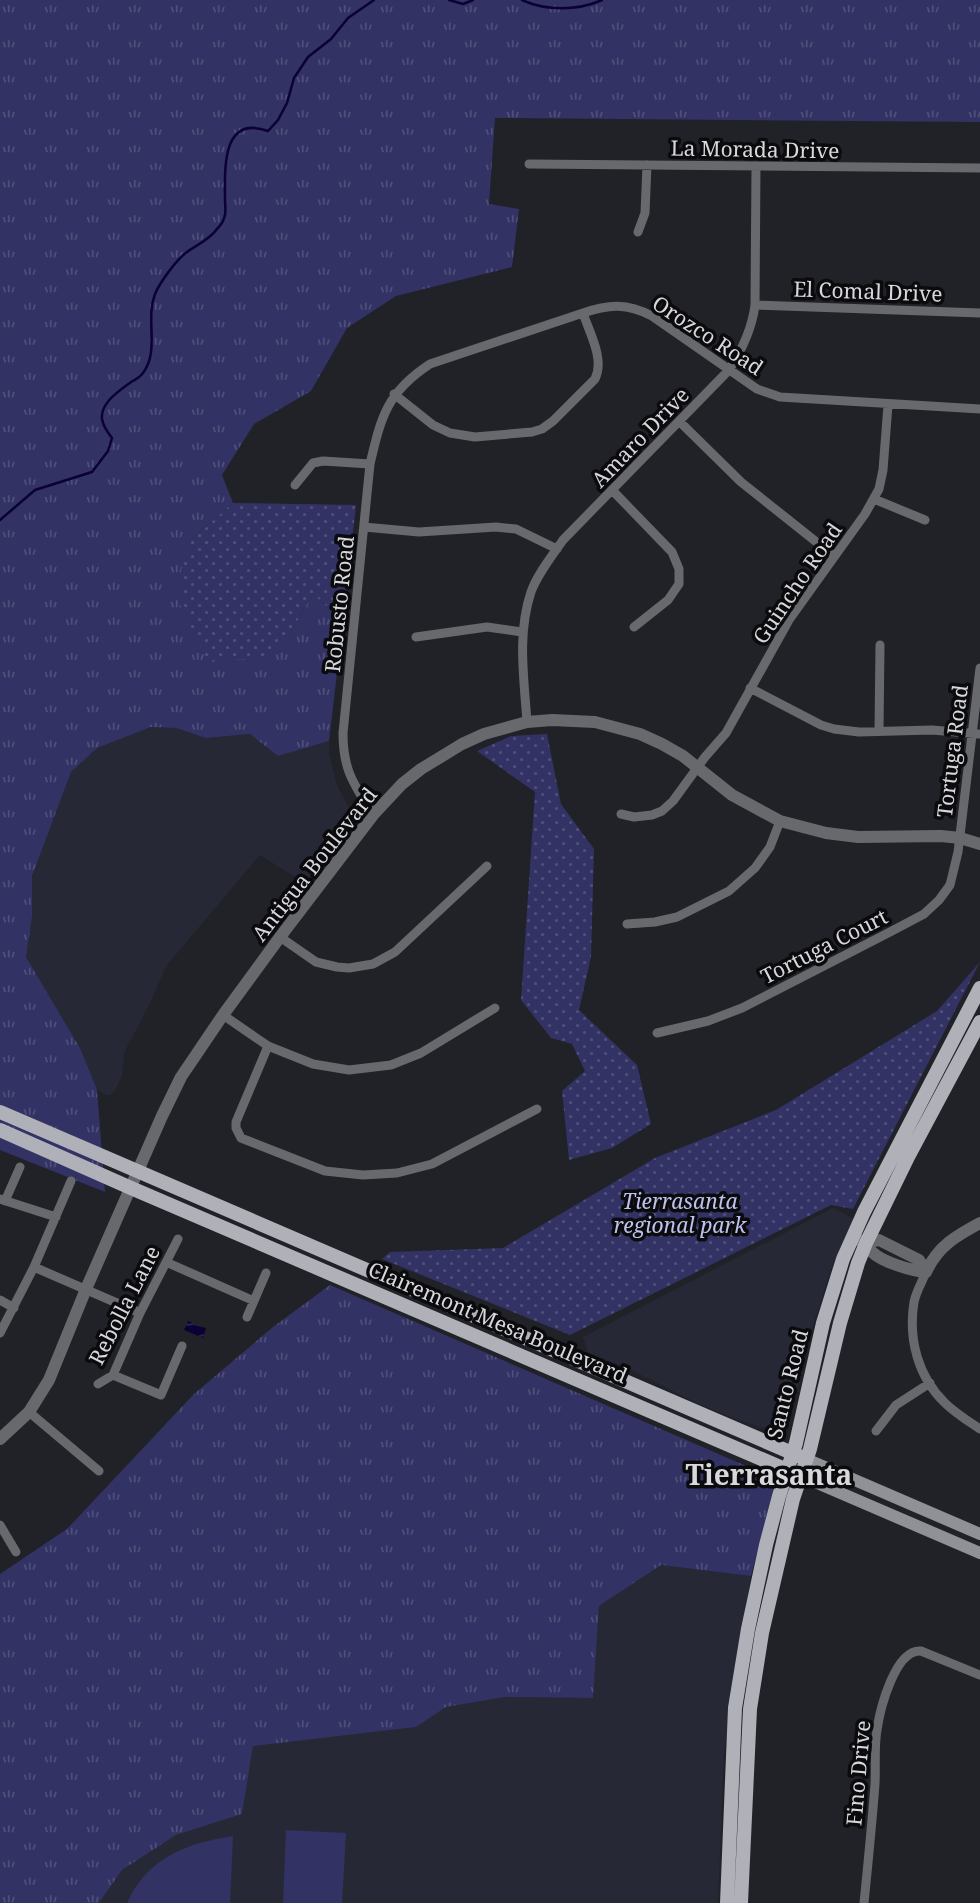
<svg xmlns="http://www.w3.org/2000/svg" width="980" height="1903" font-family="'Noto Serif',serif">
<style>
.built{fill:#272835}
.grass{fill:url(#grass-tufts)}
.park{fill:url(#park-dots)}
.garden{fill:#323264}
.water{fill:url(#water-waves)}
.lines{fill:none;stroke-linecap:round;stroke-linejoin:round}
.stream{stroke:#0c0135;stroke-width:2.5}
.minor{stroke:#68696c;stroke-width:9}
.tertiary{stroke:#68696c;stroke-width:12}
.secondary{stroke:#909197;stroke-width:12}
.primary{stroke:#afb0b8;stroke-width:14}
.labels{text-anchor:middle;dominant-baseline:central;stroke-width:7;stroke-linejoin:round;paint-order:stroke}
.street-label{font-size:21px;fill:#d7d8dc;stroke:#0b0b0e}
.park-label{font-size:21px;font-style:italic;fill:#bec2ed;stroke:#0b0b0e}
.district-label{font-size:28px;font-weight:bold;fill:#d7d8dc;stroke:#0b0b0e}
</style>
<defs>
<pattern id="grass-tufts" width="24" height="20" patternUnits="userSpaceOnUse" patternTransform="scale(1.75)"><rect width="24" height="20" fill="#323264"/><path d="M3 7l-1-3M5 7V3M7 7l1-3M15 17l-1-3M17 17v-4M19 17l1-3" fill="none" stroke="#4f4f7a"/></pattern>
<pattern id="park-dots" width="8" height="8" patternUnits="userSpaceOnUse" patternTransform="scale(1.75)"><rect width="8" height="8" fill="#323264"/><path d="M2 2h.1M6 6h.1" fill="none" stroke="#4f4f7a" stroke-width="1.8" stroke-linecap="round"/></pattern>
<pattern id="water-waves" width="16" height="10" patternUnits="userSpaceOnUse" patternTransform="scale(1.75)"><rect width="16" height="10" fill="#0c0135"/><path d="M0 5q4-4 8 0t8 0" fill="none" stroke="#2f2552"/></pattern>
</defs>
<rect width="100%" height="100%" fill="#212128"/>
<!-- built -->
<path class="built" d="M151,727L175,728L206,738L250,734L278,756L329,741V754L337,785L353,816L306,884L260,855L167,965L146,1011L128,1045L124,1053L122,1076L115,1090L110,1095H105L94,1088L80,1048L26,957L32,917V876L71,772L97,748Z
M833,1208L854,1219L843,1244L833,1263L807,1345L799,1385L786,1428L776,1432L735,1419L697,1403L627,1368L588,1353L583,1337Z
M661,1565L751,1576L724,1754L718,1903H99L122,1870L176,1835L242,1814L253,1746L416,1727L446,1707L505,1697L593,1698L599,1606Z"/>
<!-- grass -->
<path class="grass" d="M0,0H980V122L495,118L489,204L519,209L512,267L396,296L347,328L311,391L254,424L222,475L233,503L192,539L289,635L313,594L343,621L329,741L278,756L250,734L206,738L176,728L151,727L97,748L71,772L32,876V917L26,957L80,1048L97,1090L105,1192L0,1150Z
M330,1285L776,1479L751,1576L661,1565L599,1606L593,1698L505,1697L446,1707L416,1727L253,1746L242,1814L176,1835L122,1870L99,1903H0V1574L67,1529L194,1394L273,1327Z"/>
<!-- park -->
<path class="park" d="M233,503L356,505L343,621L313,594L289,635L263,657L208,662L180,604L181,570L192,539Z
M547,734L561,804L594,849L591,957L579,1010L637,1065L651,1124L612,1148L569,1160L562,1091L585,1071L572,1044L551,1038L521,1000L535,792L477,751L511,736Z
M980,962L853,1209L831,1205L570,1335L382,1259L390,1252L503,1248L655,1158L776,1110L937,1011Z"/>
<!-- garden -->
<path class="garden" d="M286,1830L346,1833L342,1903H283Z
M233,1836L230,1903H127C147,1858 187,1843 233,1836Z"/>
<!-- water -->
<path class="water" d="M188,1321L193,1323V1325L206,1328L203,1338L184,1330Z"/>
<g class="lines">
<!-- stream -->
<path class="stream" d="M449,0L463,4L473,0
M522,0C546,11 577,11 602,0
M0,520L35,490L92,472L108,451L112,438C108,433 103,425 102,419C100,403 119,391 131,382C135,380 140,377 143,373C160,350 145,320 155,294C160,282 177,259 187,252C198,244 209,240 217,229C220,226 224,220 225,215C226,211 225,205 225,199C225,170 221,114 268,131L278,120L287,103L294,78L308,57L331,39L348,18L374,0"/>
<!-- minor -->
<path class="minor" d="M529,164L980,168
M638,232L645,213L647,165
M755,305L980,313
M394,394L433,425L450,433L475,437L532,432L542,429L553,421L595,379C605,359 589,332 583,313
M679,421L741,482L834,556
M295,485L313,463L323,461L370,464
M613,491L672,552L679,569V584L668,600L634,627
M874,499L925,520
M364,527L419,532L496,527L516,529L557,549
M416,637L487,627L522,632
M750,688L821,725L834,729L859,732L932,730L980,734
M527,722C524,678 517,634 531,592C538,573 552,556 563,540L729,370C742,350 752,329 755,305L756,166
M879,731L880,645
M621,814L634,817L652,815L662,811L673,801L705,757L726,733L789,620L865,514L879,489L883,470L888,405
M373,815C354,784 343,771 343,733L370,464C381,417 387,392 430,364L583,313C609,304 627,303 652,316L757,389L780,397L980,409
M627,924L655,922L677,917L729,891L755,868L770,847L780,821
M280,937L316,962L337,967L349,968L373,964L395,952L487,866
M223,1015L268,1046L313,1064L349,1070L391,1065L421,1053L495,1008
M657,1033L708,1021L742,1008L890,932L924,914L939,900L950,885L958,852L980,668
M268,1046L236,1122V1128L241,1138L325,1171L363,1175L397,1173L432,1164L537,1109
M0,1199L56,1217
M5,1201L20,1167
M166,1262L254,1301
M34,1267L140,1313
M926,1272C922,1282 916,1292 914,1302C908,1339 918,1377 945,1403C955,1413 968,1421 980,1429
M0,1300L14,1308
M247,1317L266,1273
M0,1333L34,1267L71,1181
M113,1375L161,1395L182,1346
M98,1384L113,1375L140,1313L178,1239
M29,1412L99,1471
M876,1431L896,1405L930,1383
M0,1525L16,1552
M864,1903C868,1863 872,1824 875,1784C876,1766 874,1747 877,1730C880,1709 895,1649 921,1651L980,1675"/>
<!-- tertiary -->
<path class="tertiary" d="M859,1240C866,1244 867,1247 872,1252C882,1262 912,1271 926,1272
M866,1243L879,1240L919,1260L926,1272
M926,1272C938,1246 956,1236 980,1223
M0,1439L29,1412L49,1380L86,1289L162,1116L181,1077L223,1015L280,937L373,815L402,784L421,769L462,744L484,734L527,722L552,720L595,722L640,734L662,744L683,756L732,795L780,821L826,833L858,837L941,836L960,838L980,844"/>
<!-- secondary -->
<path class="secondary" d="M806,1459L980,1534
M801,1476L980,1553"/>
<!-- primary -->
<path class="primary" d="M0,1112L799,1456
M0,1130L131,1188L794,1473
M727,1903L735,1708L748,1629L766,1545L779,1496L796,1443L823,1323L843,1259L864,1212L980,988
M741,1903L750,1709L762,1633L793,1499L810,1449L840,1323L858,1263L866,1243L908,1157L980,1022"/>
</g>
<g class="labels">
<!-- street labels -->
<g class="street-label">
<text transform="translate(755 149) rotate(1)">La Morada Drive</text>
<text transform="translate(868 291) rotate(2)">El Comal Drive</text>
<text transform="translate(708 335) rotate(33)">Orozco Road</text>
<text transform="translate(640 437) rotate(-46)">Amaro Drive</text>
<text transform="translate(797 583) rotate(-56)">Guincho Road</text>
<text transform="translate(339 604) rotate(-84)">Robusto Road</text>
<text transform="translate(952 751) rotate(-83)">Tortuga Road</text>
<text transform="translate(314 864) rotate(-52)">Antigua Boulevard</text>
<text transform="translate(824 946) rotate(-27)">Tortuga Court</text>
<text transform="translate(124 1305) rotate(-63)">Rebolla Lane</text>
<text transform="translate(498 1322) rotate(23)">Clairemont Mesa Boulevard</text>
<text transform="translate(787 1384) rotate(-76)">Santo Road</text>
<text transform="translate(858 1773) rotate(-85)">Fino Drive</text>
</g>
<!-- park labels -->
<g class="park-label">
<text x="680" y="1201">Tierrasanta<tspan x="680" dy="24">regional park</tspan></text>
</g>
<!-- district labels -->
<g class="district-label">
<text x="769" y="1474">Tierrasanta</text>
</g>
</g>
</svg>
